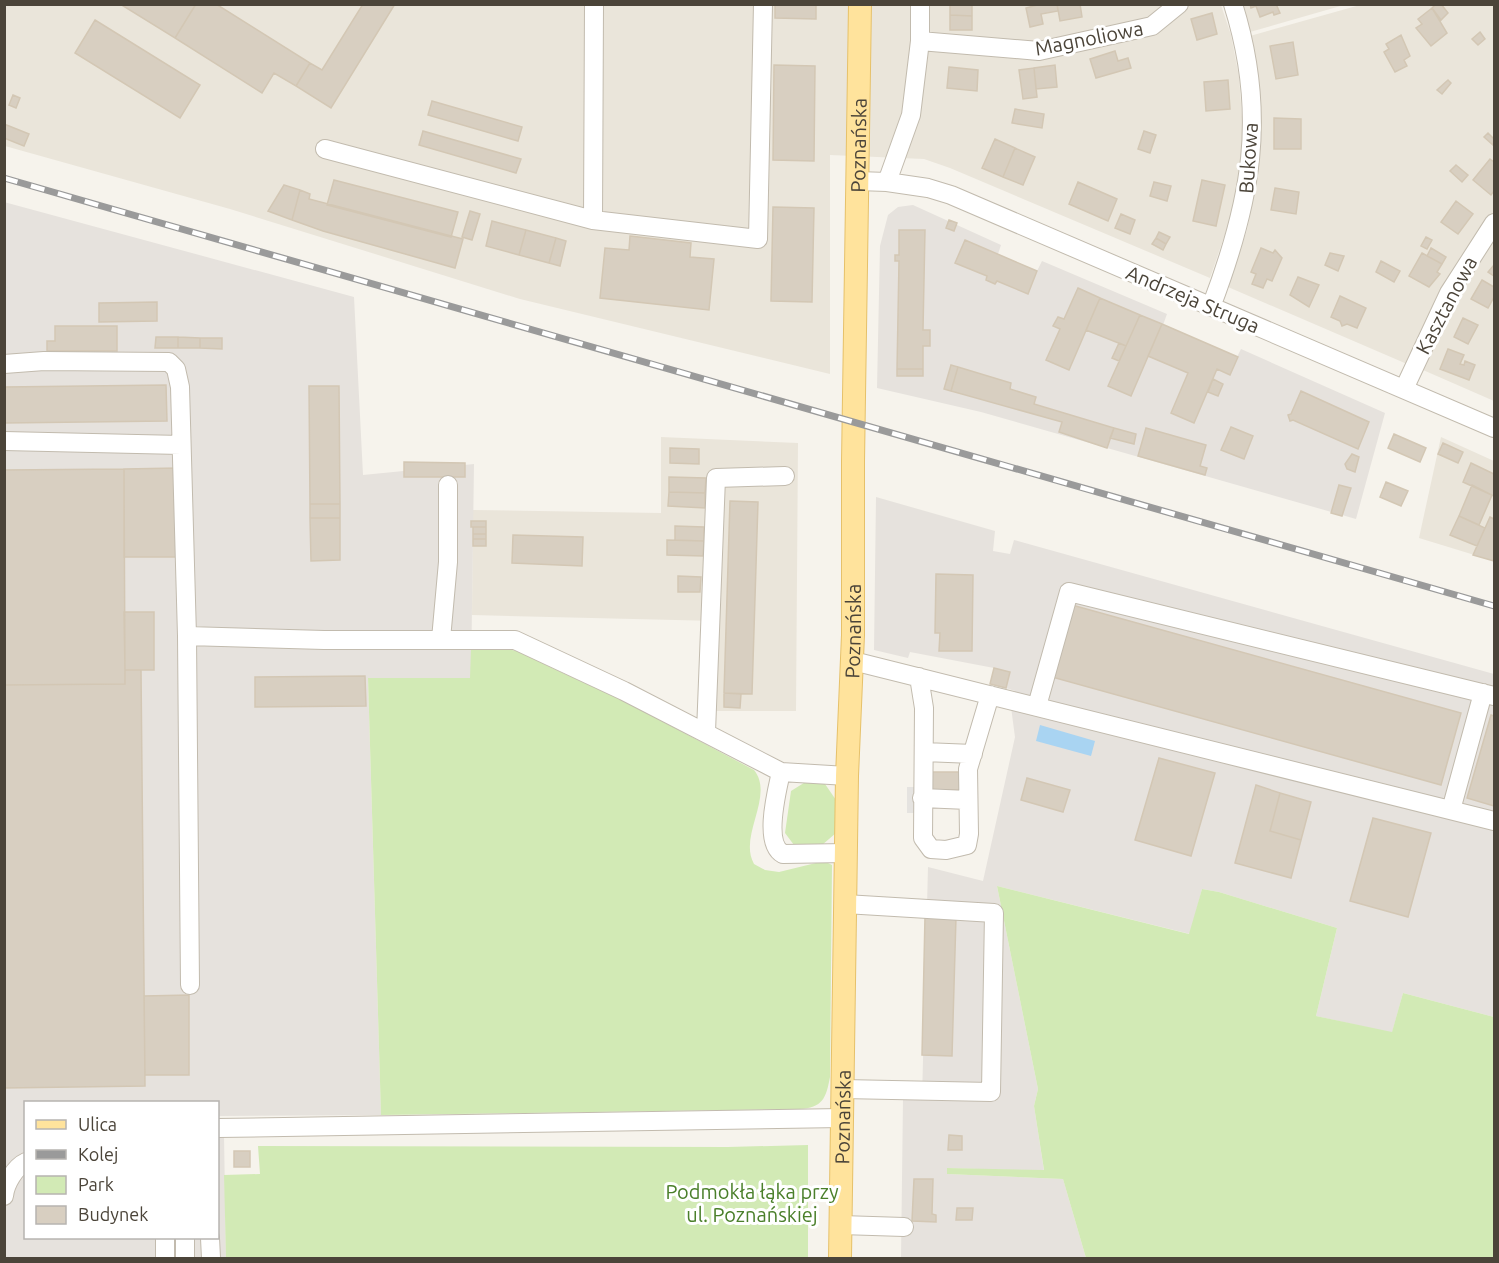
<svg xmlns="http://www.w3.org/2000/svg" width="1499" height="1263" font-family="Ubuntu,sans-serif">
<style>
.residential{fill:#eae5da}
.industrial{fill:#e6e2dd}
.green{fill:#d2eab5}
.parking{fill:#e5e3e0}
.water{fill:#a9d4f2}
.building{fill:#d8cfc1;stroke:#d3c7b4;stroke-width:1.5}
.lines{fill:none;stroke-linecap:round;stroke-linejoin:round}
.minor-casing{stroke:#c2bbae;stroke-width:20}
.major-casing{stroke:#e6c16a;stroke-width:24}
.minor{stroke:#fff;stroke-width:18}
.major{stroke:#ffe39c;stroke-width:22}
.rail-casing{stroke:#9a9a9a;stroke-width:7}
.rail{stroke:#fff;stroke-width:4.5;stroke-dasharray:14;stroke-linecap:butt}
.labels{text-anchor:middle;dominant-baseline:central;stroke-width:6;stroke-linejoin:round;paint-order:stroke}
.street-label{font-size:20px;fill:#4b4439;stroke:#fff}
.park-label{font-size:20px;fill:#4a7f2a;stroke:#fff}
</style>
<rect width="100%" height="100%" fill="#f6f3ec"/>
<!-- residential -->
<path class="residential" d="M1242,4L1344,5L1250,32Z
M4,5H1221L1231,35L1239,77L1243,130L1242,163L1235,205L1210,278L950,168L924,159L830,155V374L520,299L230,209L5,146Z
M1360,5H1494V211L1464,254L1407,364L1228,287L1247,230L1259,164L1260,138L1250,36Z
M1494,238V401L1423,370L1467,282Z
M661,437L798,443L796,711H714L717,621L472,615L473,510L661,513Z
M1441,437L1494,461V561L1419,538Z"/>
<!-- industrial -->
<path class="industrial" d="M4,202L354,297L363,475L474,464L471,678L368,679L381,1115L218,1116V1102H26V1238H218V1135H224L226,1258H5Z
M913,205L1001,245L998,254L1037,271L1042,261L1167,314L1163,325L1237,357L1241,349L1385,413L1356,519L981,412L877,388L880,246L888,215L898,207Z
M876,497L995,531L993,551L1010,554L1014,540L1494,674V1017L1403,993L1392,1033L1316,1016L1337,928L1219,892L1202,889L1190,934L997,886L1038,1089L1034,1106L1044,1171L948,1168L947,1174L1063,1179L1086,1258H901L903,1099H922L928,867L983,881L1015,737L1011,707L1015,691L1006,688L994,668L910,652L908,658L874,650Z"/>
<!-- green -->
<path class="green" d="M471,648H501L523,652L552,668L624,701L754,770C775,796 738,836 754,864L765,870L779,872L824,861L832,865L830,1077C826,1098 823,1108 799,1109L381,1115L368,678H470Z
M807,781L825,784L836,800V833L822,845H794L785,833L791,791Z
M997,886L1189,934L1202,889L1219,892L1337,928L1316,1016L1392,1032L1403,993L1494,1017V1258H1086L1063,1179L947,1174V1168L1044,1170L1034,1106L1038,1089Z
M808,1145V1258H226L224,1175L260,1174L258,1146L728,1147Z"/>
<!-- parking -->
<path class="parking" d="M907,787H923L922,813H907Z"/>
<!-- water -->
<path class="water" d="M1040,725L1095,741L1091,756L1036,741Z"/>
<!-- building -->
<path class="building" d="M120,4H196L175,38Z
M196,4H216L310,63L296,86L274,73L262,93L175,38Z
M363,4H395L331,108L296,86L310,63L322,70Z
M775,4H816V19L775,18Z
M950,4H972V16L950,15Z
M1041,4H1057L1058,11L1041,14L1043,24L1030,27L1026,8Z
M1057,4H1080L1082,17L1060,21Z
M1250,4H1276L1280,13L1274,15L1273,12L1260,17L1256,6L1251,8Z
M1436,4H1441L1448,13L1441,20L1432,8Z
M1432,8L1447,33L1431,46L1416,28L1422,24L1418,19Z
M1212,13L1217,34L1197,40L1191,19Z
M950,15L972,16V30H950Z
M95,20L200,85L180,118L75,53Z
M1480,32L1485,39L1478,45L1472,39Z
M1401,35L1410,56L1404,60L1407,66L1395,72L1384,52L1389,49L1386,44Z
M1293,42L1298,75L1276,79L1270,46Z
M1115,51L1118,61L1128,58L1131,68L1096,78L1090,59Z
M774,65L815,66L814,161L773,160Z
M1055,65L1057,87L1036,89L1034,68Z
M949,67L978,70L977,91L947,88Z
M1034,68L1037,97L1023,99L1019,70Z
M1228,80L1230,109L1206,111L1204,82Z
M1448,80L1451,83L1442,94L1437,90Z
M13,95L20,98L16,108L9,105Z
M432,101L522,127L518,141L428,115Z
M1015,109L1044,114L1042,128L1012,123Z
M1274,118L1301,119V149H1274Z
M4,124L29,134L24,146L4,138Z
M423,131L521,159L516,173L419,145Z
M1144,131L1156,135L1150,153L1138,149Z
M1488,133L1494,139L1493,145L1484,137Z
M995,139L1015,148L1003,177L982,168Z
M1015,148L1035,157L1023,185L1003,177Z
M1490,159L1494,162V191L1491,195L1473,180Z
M1456,165L1468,175L1462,182L1450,171Z
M334,180L458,212L451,237L327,205Z
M1202,180L1225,185L1216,226L1193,221Z
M1078,182L1117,199L1108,221L1069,204Z
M1154,182L1171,186L1167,201L1150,196Z
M284,185L300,190L292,220L268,211Z
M1275,188L1299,192L1296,214L1271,210Z
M300,190L310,194L309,199L463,239L455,268L323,231L292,220Z
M1456,201L1473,214L1458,234L1441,222Z
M773,207L814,208L812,302L771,301Z
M470,211L480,214L472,240L462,237Z
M1121,214L1135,220L1130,234L1115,228Z
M949,220L957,223L954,231L946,228Z
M492,221L526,230L519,255L486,246Z
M526,230L556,238L549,263L519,255Z
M899,230H925L923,330H930V346H923V369H897L899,261H895V255H899Z
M1159,232L1170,237L1166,244L1156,238Z
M630,236L691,243L690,257L714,259L709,310L600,298L605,248L629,250Z
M1426,237L1432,240L1427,249L1421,246Z
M556,238L566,241L560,266L549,263Z
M1156,238L1166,244L1163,250L1152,244Z
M965,240L1037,271L1028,294L997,281L995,284L986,280L987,276L955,263Z
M1261,248L1273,253L1275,250L1282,258L1272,281L1267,279L1263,288L1252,284L1256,274L1251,272Z
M1431,248L1446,257L1442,264L1427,256Z
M1330,253L1344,256L1338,271L1325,265Z
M1422,253L1442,264L1437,272L1440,274L1429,287L1409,276Z
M1381,261L1400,271L1394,282L1376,272Z
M1493,266L1494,267V276L1488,272Z
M1298,277L1319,285L1309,307L1290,295Z
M1482,280L1494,287V297L1488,308L1471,299Z
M1078,288L1100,298L1069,370L1046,360L1060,329L1053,326L1058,317L1064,319Z
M1340,296L1366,308L1357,328L1347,324L1342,326L1340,321L1331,317Z
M1100,298L1140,315L1126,346L1086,330Z
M157,302V321L99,322V303Z
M1140,315L1162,324L1131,396L1108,386Z
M1463,318L1478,325L1468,344L1454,337Z
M1162,324L1238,357L1230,375L1217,369L1194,423L1171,413L1188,373L1148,356Z
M55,326H117V351H47V341H55Z
M156,337H178V348H155Z
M178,337L200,338V348H178Z
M200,338H222V349L200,348Z
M1119,343L1126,346L1119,361L1112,358Z
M1448,349L1464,355L1460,364L1464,365L1465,361L1475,365L1469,380L1440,369Z
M951,365L958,367L951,391L944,389Z
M958,367L1011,383L1010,389L1036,397L1034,404L1114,428L1107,448L1059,432L1062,422L951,391Z
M897,369H923V376H897Z
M1213,379L1223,384L1218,396L1208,392Z
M166,385L167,421L4,423V387Z
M309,386H339L340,504H310Z
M1301,391L1369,422L1358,449L1293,420L1290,421L1288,415L1291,414Z
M1231,427L1253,436L1244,459L1221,450Z
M1114,428L1136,434L1134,444L1110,438Z
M1146,428L1206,445L1200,466L1207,468L1205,475L1138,456Z
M1394,434L1426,448L1420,462L1388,448Z
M1443,443L1463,452L1458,463L1438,454Z
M670,448L699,449V464L670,463Z
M1352,454L1359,457L1355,472L1347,469L1345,464Z
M404,462L465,463V477H404Z
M1471,463L1494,474V496L1463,482Z
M178,468V557H124V469Z
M124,469L125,684L4,685V470Z
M669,477L706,478L705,493L669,492Z
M1386,482L1408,491L1401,506L1380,497Z
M1339,485L1351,488L1342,516L1331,513Z
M1472,485L1492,495L1479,525L1459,516Z
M669,492L705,493V508L668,506Z
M730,501L758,502L752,694L724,693Z
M310,504H340V518H310Z
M1459,516L1485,528L1477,546L1450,535Z
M1490,517L1494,519V561L1473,555Z
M310,518H340V560L311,561Z
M471,521H486V527H471Z
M675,526L704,527V541L675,540Z
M473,527H486V534H473Z
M473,534H486V539H473Z
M513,535L583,537L582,566L512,563Z
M473,539H486V546H473Z
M667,540L704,541L703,556L667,555Z
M936,574L973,575L972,651H939L940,633H935Z
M678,576L701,577L700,592H678Z
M1072,605L1461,713L1441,785L1052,677Z
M124,612H154V670H125Z
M994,668L1010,672L1006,688L990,684Z
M125,670H141L145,1086L4,1088V685L125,684Z
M365,676L366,706L255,707V677Z
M724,693L741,694L740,708L724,707Z
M1491,715L1494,716V806L1467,798Z
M1159,758L1215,773L1191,856L1135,840Z
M930,772H960V790H930Z
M1027,778L1070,790L1063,812L1021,800Z
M1256,785L1280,793L1270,831L1301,840L1291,878L1235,863Z
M1280,793L1311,802L1301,840L1270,831Z
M1373,818L1431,833L1408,917L1350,901Z
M925,916L956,917L952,1056L922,1055Z
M189,995V1075H145L144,996Z
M949,1135L962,1136V1150H948Z
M234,1151H250V1167H234Z
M914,1179H933L932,1214L936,1215V1222L912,1221Z
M957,1208H973L972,1220H956Z"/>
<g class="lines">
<defs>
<path id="minor" d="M920,41L1039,51L1152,26L1179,4
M325,149L593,220L758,239L763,4
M858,181L887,182L911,115L920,41V4
M887,182L928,188L951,195L1494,428
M593,220L594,4
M1211,307C1251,202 1268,115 1233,4
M4,364L44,361L169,362L176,369L180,387L187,636
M1404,389L1449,293L1494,223
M4,441L181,445
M441,639L448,562V485
M853,661L1494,821
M919,677L924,708L923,838L931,849L946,850L967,845L969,834L968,769L990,695
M1037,706L1069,592L1494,696
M706,732L716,478L785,476
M924,752L973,754
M781,772C777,791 763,843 783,854L846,853
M922,798L968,800
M1451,810L1483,693
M190,985L187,636L324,640H515L624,691L781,772L847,776
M843,1089L991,1092L994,913L845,904
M218,1128L842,1118
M4,1196C5,1184 15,1167 26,1162
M841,1225L904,1227
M210,1238L211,1258
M165,1258V1238
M185,1258V1238"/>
<g id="major">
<path id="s1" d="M840,1258L847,776L853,635V462L860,4"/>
</g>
</defs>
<!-- minor casing -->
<use href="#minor" class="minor-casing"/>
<!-- major casing -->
<use href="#major" class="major-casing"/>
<!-- minor -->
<use href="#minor" class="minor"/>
<!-- major -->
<use href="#major" class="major"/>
<defs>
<path id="rail" d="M4,178L1494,606"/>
</defs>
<!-- rail casing -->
<use href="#rail" class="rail-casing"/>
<!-- rail -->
<use href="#rail" class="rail"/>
</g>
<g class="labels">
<!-- street labels -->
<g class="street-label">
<text transform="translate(1089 38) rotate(-11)">Magnoliowa</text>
<text stroke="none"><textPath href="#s1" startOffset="1113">Poznańska</textPath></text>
<text transform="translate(1248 158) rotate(-86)">Bukowa</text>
<text transform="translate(1193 299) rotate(23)">Andrzeja Struga</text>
<text transform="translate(1446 305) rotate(-62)">Kasztanowa</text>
<text stroke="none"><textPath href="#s1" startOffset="627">Poznańska</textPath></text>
<text stroke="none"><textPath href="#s1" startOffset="141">Poznańska</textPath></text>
</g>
<!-- park labels -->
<g class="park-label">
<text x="752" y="1191">Podmokła łąka przy<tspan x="752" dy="23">ul. Poznańskiej</tspan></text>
</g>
</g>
<!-- border -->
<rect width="1499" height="1263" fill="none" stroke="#4b4439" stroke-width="12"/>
<!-- legend -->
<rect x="24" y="1101" width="195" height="138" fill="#ffffff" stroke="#b7b4b0" stroke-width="1.5"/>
<rect x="36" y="1120" width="30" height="9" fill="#ffe39c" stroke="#b7b4b0" stroke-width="1.5"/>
<text x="78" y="1131" font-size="18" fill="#4b4439">Ulica</text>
<rect x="36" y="1150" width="30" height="9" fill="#9a9a9a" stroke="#b7b4b0" stroke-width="1.5"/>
<text x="78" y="1161" font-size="18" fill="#4b4439">Kolej</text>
<rect x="36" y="1176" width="30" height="18" fill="#d2eab5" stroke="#b7b4b0" stroke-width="1.5"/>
<text x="78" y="1191" font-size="18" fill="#4b4439">Park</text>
<rect x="36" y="1206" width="30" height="18" fill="#d8cfc1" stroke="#b7b4b0" stroke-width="1.5"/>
<text x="78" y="1221" font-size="18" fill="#4b4439">Budynek</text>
</svg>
